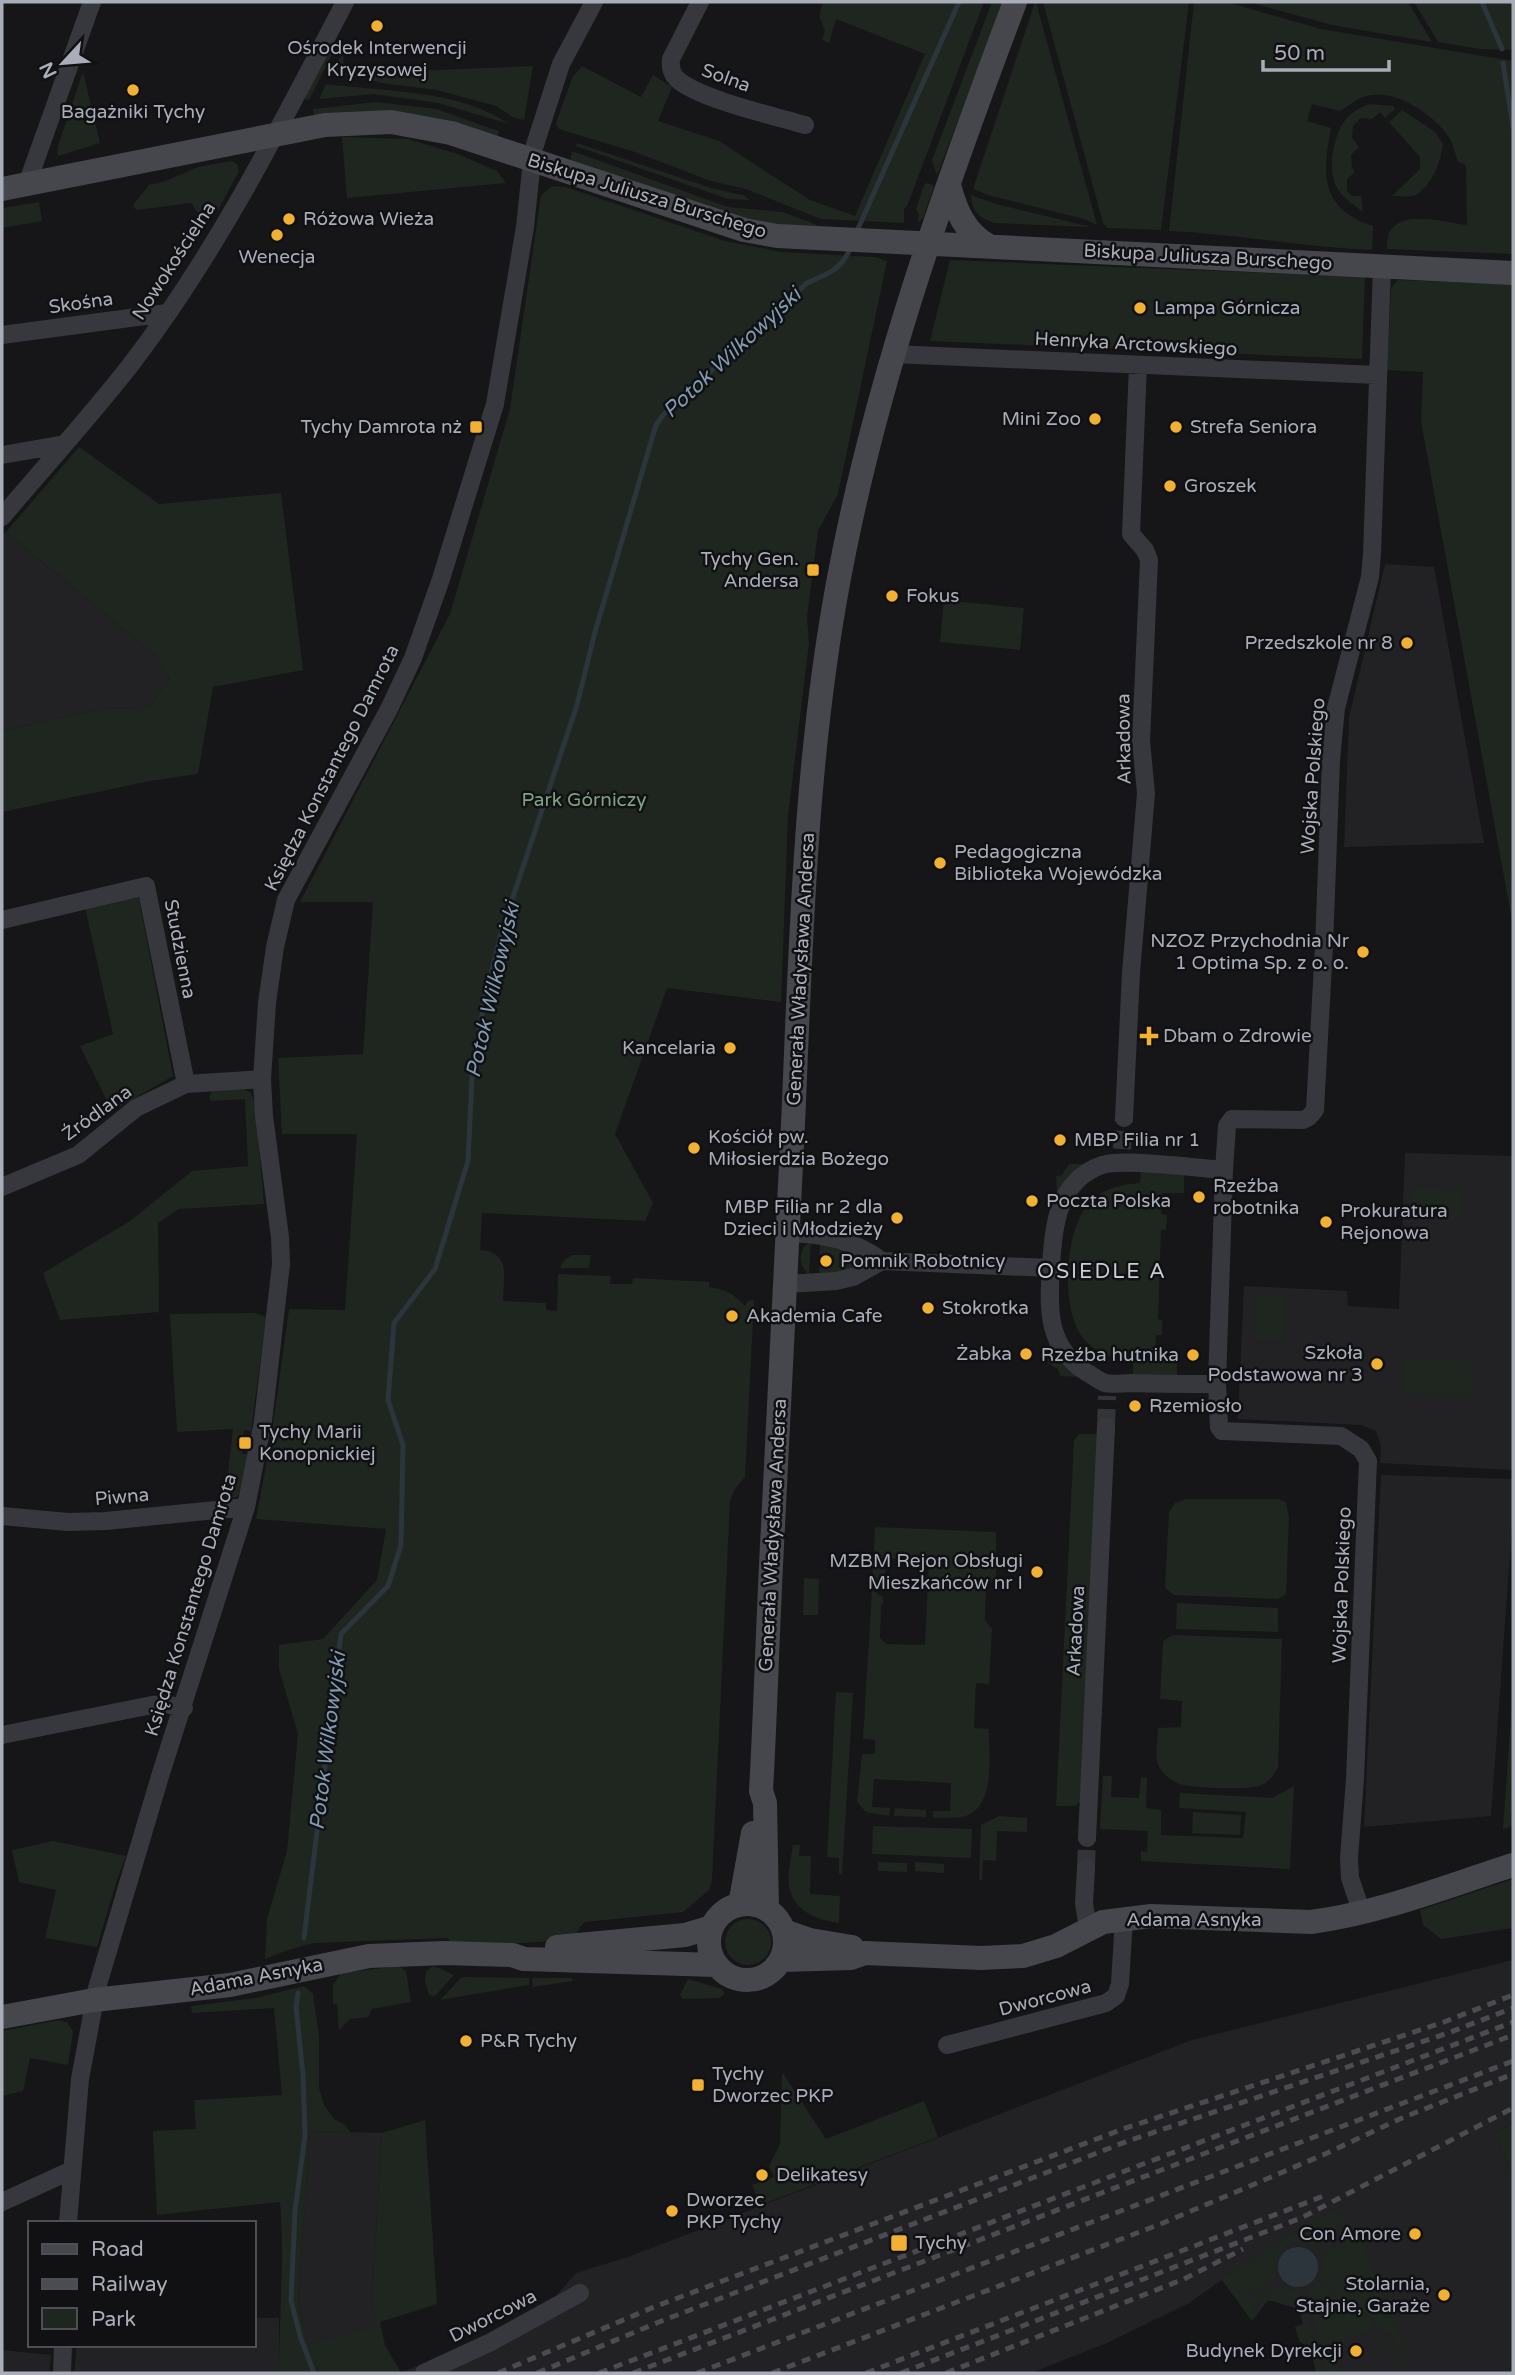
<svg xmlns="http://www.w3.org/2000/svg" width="1515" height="2375" font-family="'Varela Round',sans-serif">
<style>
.built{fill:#222225}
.green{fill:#1e261f}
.water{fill:#2c353c}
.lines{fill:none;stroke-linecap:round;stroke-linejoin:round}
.stream{stroke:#2c353c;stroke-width:5}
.street-tunnel{stroke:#333438;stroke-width:18;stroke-dasharray:18 9;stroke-linecap:butt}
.street{stroke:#37383d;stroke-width:18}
.secondary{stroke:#45474d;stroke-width:24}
.rail{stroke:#4a4c52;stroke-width:5;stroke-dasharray:9 7;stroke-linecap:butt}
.poi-dot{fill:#f2b134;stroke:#111113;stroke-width:2.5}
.labels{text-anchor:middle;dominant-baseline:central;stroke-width:5;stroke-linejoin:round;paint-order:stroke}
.poi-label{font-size:19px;fill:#a8adb8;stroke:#111113;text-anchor:start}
.street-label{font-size:19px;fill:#a8adb8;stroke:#111113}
.park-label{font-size:19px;fill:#7fa381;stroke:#111113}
.water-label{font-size:21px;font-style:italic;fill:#7f9bb3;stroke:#111113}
.neighbourhood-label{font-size:21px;letter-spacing:2px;fill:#c9ccd4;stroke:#111113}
</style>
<rect width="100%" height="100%" fill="#161618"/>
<!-- built -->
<path class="built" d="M6,532L155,655L170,678L154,701L146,708L101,709L2,731V535Z
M1385,564L1434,567L1484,843L1344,847L1349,718Z
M1405,1153L1513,1156V1470L1380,1463L1381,1446L1376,1431L1361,1425L1238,1419L1244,1286L1347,1291L1348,1306L1399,1309Z
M1381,1475L1513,1479V1513L1491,1816L1364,1827Z
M1513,1960V2122L1495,2134L1513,2174V2373H1316L1311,2348L1300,2342L1295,2327L1303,2324L1299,2309L1268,2300L1252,2321L1222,2280L1189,2303L1107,2343L1031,2373H401L421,2364L437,2362L555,2297L576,2273L628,2257L1192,2040Z
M310,2131L382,2133L372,2299L375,2326L308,2345L298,2302Z
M254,2318H279V2373H74L77,2345H254Z
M2,2350L51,2355L49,2373H2Z"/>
<!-- green -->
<path class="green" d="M823,2H984L907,206L904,209V223L821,219L746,189L711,181L632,151L559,129L556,123L573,76L582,66L641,97L653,75L672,87L658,121L719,141L810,200L855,216L925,54L836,19L829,43L822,40L825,31L819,16Z
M992,2H1004L937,175L932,160Z
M1035,2H1036L1097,225L1084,219L988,195L973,189Z
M1043,2H1189L1161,230L1107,228L1103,223Z
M1194,2H1226L1321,29L1513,61V254L1387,249C1387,244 1387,237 1389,233C1401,208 1446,223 1467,225L1466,165L1458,162C1455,153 1453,143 1448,136C1432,113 1392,86 1363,97C1355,100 1347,107 1340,111L1312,104L1307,121L1331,128C1322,174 1320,209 1373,226L1372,250C1304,247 1237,234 1169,231Z
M1248,2H1408L1432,42L1332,25Z
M1414,2H1513V50L1480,49L1438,42Z
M331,48L333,52L309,100L302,99L328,50Z
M343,53L344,74L533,66L524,120L514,118L496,106L437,90L382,83L332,72Z
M83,72L100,143L58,156L57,149Z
M326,84C385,92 458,89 509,124L438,103L374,94L319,99Z
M376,102L436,109L499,131L497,140L314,115L313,109Z
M1370,104L1393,106L1395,109L1385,118L1380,112L1372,119L1361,118L1353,126L1352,138L1359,147L1351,155L1352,167L1355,172L1347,179V191L1352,196H1361L1363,212C1353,204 1341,197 1336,186C1327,168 1334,132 1347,118C1353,111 1361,107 1370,104Z
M1402,110L1435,132L1443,144C1441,161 1432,187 1415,195C1408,198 1399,196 1392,196L1420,169V157L1389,122Z
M342,137L408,139L458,154L497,171L506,183L347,198Z
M577,143L711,188L742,195L750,200L728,199L576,146Z
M572,151L728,207L783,212L817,225L818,228L764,225L570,162Z
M232,161L237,164L239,171L218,210L198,213L191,203L136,210L133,205L149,185L166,181L198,167Z
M927,183L934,186L923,218L917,223L919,215L916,209L924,185Z
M552,186L566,187L725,241L782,252L875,257L887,261L838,494L818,531L807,617L809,643L788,816L781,1002L667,988L615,1134L653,1203L645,1221L482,1213L480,1250C512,1252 503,1278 503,1301L546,1303V1310L557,1311L558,1274L611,1276L610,1284H632L633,1278L709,1282V1287C725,1289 734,1294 745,1306L748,1301L754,1300L745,1477L734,1490L730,1501L712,1880L709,1890L683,1912L585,1922L580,1927L574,1940L487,1945L452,1944L448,1938L314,1943L291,1949L265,1959L267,1919L287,1851L298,1734L279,1669V1645L323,1639L377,1580L386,1529L256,1519L271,1439L289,1309L345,1310L357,1134H282L278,1058L363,1054L373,902H300L450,614L510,409L541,195Z
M971,195L996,204L1091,227L995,223C979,218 972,212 971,195Z
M39,202L42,221L2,228V208Z
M950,260L1365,277L1362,359L930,341Z
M1398,280L1513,284V926L1421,421L1423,372L1387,370L1391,288Z
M79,447L159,504L281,493L303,670L213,687L198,774L150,781L2,812V731L101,709L146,708L154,701L170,678L155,655L6,532Z
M944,600L1024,608L1020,650L940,642Z
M138,894L173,1076L112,1111L80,1046L113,1034L85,907Z
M240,1087L251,1093L255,1103L264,1204L179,1209L158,1223L159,1312L60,1320L43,1273L130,1221L192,1171L248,1166L245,1099L210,1101V1094L213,1090Z
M1069,1164H1084L1057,1194L1056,1176L1062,1175Z
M1141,1170L1184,1172V1193H1162L1161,1214L1167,1215L1166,1230H1161L1158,1319L1162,1320V1335H1156L1155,1356L1177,1358V1377L1133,1374V1362C1115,1359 1098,1355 1085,1340C1059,1312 1064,1229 1090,1202C1104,1188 1121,1185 1140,1183Z
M1412,1188L1462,1190L1461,1218L1411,1215Z
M820,1241L862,1257L861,1264L855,1269L819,1277Z
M811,1242L809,1275C800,1266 798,1258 804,1246Z
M572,1255H591L589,1268H560L564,1260Z
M1256,1293L1285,1295L1283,1341L1254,1340Z
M255,1313L266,1317L251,1431L244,1430L242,1454H249L240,1492L237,1497L225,1499L233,1429L177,1432L170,1314Z
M1051,1343L1080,1377L1060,1376L1058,1369L1048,1363V1346Z
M1405,1359L1474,1360L1473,1395L1404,1394Z
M1079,1434H1100L1082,1800L1075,1806H1056L1074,1440Z
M1186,1499H1278L1286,1502L1289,1518L1286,1594L1278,1599L1174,1595L1165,1588L1169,1512L1175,1503Z
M875,1527L996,1532V1577L986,1587L985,1620L992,1629L989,1684L976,1683L974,1728L989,1729C988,1755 997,1804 966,1816C957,1819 943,1817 933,1818V1811H950L951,1783L874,1779L872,1807L890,1808L889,1816L866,1812L857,1802L862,1754H875V1740L863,1739L872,1590L883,1597V1604L881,1605L880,1638L886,1644L925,1645L929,1561L886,1558L884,1584L872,1587Z
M804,1578L819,1579L818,1615H803Z
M1177,1603L1278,1608V1632L1176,1629Z
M1173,1635L1282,1639L1278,1768C1273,1776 1268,1783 1259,1786C1244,1790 1199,1788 1183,1785C1175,1783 1166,1777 1161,1770C1153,1759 1158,1741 1158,1728L1181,1727L1182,1701L1160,1699L1163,1641Z
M1513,1688V1826L1503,1829Z
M836,1692L853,1693L842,1874H839V1858L827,1857Z
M1103,1776H1112L1111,1797L1139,1798L1141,1777L1147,1778L1146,1808L1161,1810V1835L1243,1838L1246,1812L1179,1808L1180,1793L1272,1798L1294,1786L1290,1869L1141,1861V1851L1147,1852L1148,1831L1100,1829Z
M895,1808L926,1810V1817L894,1816Z
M1193,1812L1241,1815L1240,1835L1192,1833Z
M999,1816L1027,1818V1832L997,1831L996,1861L983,1860L982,1880H979L981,1825Z
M873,1826L972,1829L971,1858L872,1854Z
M53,1841L126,1856L117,1880L97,1947L45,1938L56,1890L19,1882L12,1850Z
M793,1845H800L799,1856H811L810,1894L840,1896L839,1923C819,1920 796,1913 790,1890C786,1878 791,1858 793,1845Z
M878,1862L907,1863V1872L878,1871Z
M915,1862L944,1864V1873L915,1871Z
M1513,1879V1928L1441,1939L1423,1925L1420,1910Z
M725 1942a23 23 0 1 1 46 0a23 23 0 1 1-46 0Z
M399,1966L406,1971L411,2002L372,2009L368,2017L350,2019L339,2030L337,2004H333V1985L341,1973Z
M434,1966L454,1975L435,1996L429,1995L425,1981L426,1971Z
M462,1977L529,1978V1985L440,2000Z
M532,1978H572L573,1981L533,1987Z
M688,1979L722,1989L725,1994L719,1998L683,1999L680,1995Z
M304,1986L313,1994L319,2036V2088L324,2105L334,2119L345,2125L350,2132L310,2131L298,2302L308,2344L375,2326L372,2299L382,2133L425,2120L437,2304L380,2322L385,2345L401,2373H279C279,2316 285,2259 280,2202L157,2215L153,2131L196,2129L194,2100L282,2095L274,2008L192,2013L191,2006L256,1998Z
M59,2020L68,2023L73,2032L68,2065L30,2058L23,2091L2,2096V2031Z
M782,2072L826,2139L924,2101L938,2137L761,2205L752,2185L774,2177L769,2166L780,2144Z
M1513,2122V2174L1495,2134Z
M1337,2209L1347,2218L1314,2248C1289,2232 1272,2251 1276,2277L1246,2295L1249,2299L1279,2281L1251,2307L1254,2311L1282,2285L1290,2290H1301L1322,2373H1316L1311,2348L1300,2342L1295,2327L1303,2324L1299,2309L1268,2300L1252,2321L1222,2280L1294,2233Z
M1350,2222L1356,2230L1317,2251Z
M1358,2233L1391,2317L1414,2362C1387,2328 1354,2303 1319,2278L1322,2267L1320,2256Z
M1317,2282C1351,2306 1385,2329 1408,2365L1405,2366L1375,2328L1336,2341L1330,2347L1335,2373H1327L1306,2290Z"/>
<!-- water -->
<path class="water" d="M1278 2267a20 20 0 1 1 40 0a20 20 0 1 1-40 0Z"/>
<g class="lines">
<!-- stream -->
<path class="stream" d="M1482,2L1502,49
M1503,63L1513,127
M857,231L959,2
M304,1938L341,1634L388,1586L401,1545L403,1445L388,1400L394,1323L435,1269L468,1161L472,1076L484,1003L501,933L577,705L595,632L656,425L663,415L807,283C829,273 841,270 851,247
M298,1993L296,2007L303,2075L305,2135L295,2211L291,2301L301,2339L314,2373"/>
<!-- street-tunnel -->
<path class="street-tunnel" d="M1122,1149L1124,1118
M1106,1427L1107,1396
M1086,1868L1087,1838"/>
<!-- street -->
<path class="street" d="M700,2L671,59C670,67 671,73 677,79C699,99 774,116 805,125
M27,184L92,2
M2,335L167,313
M893,354L1377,375
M2,455L65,444
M2,517C45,466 91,416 132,363C217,252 281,125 345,2
M2,920L146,886L186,1084
M1124,1118L1131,973L1146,793L1141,741L1149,560L1145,550L1131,534L1138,365
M1224,1170L1227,1126L1232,1119L1303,1120L1309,1117L1315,1110L1324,946L1331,760L1336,708L1370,577L1372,554L1382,266
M2,1187L78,1155L136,1108L186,1084L262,1079
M789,1233C824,1234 854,1240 882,1261
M786,1284L836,1281L853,1277L882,1261L1051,1268
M1217,1384C1188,1384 1160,1384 1131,1383C1123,1383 1112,1385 1105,1383C1099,1381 1092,1375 1086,1372C1047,1347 1048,1309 1051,1267C1053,1227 1057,1181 1102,1165C1123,1158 1198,1168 1224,1170L1217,1384L1219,1427L1222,1431L1341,1436L1361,1449L1368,1461L1355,1779L1349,1858L1350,1878L1362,1913
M2,1516L68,1522L106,1521L246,1507
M2,1735L152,1705L165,1704L184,1708
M1087,1838L1106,1427
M1086,1868L1084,1903L1088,1929
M947,2045L1106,2003L1116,1996L1120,1984L1124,1918
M2,2202L72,2170
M68,2223L80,2079L97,1988L161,1773L246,1507L263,1421L281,1264L280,1237L264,1116L262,1079L267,1003L275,947L286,900L389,709L413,658L441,579L495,404L525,227L533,151L561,64L594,2
M62,2373L63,2345
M424,2373L491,2342L580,2293"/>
<!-- secondary -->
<path class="secondary" d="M949,185C956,211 965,233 989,246
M2,189L325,125L391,122L451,133L744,230L777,236L1513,273
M709 1942a38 38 0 1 1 76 0a38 38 0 1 1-76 0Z
M740,1905L753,1833
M767,1909L765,1803L761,1791C766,1703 768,1614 773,1526C779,1392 787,1258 793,1124C801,942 805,758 839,578C876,380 944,190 1015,2
M784,1931L810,1940L852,1947
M557,1947L685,1935L712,1927
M781,1960L851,1958L865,1953L981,1958L1023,1956L1056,1946L1103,1922L1151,1916L1311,1922C1380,1913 1447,1886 1513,1865
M2,2017L94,2000L230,1985L369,1956L444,1953L512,1955L524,1959L716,1965"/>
<!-- rail -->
<path class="rail" d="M498,2373L654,2307L1123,2129L1444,2022L1513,1995
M537,2373L659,2322L1128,2141L1448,2033L1513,2008
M599,2373L1513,2022
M633,2373L1513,2035
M697,2373L1513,2061
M772,2373L1163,2223L1325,2154L1402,2118L1513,2074
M866,2373L1326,2195
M901,2373L1301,2218L1513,2108
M946,2373L1184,2279L1243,2249"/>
</g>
<!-- markers -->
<g class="poi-dot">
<circle cx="377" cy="26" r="7"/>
<circle cx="133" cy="90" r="7"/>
<circle cx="289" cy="219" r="7"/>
<circle cx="277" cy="235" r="7"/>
<circle cx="1140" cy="308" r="7"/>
<circle cx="1095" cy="419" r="7"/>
<rect x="469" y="420" width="14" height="14" rx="3.5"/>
<circle cx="1176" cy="427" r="7"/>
<circle cx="1170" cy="486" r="7"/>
<rect x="806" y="563" width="14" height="14" rx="3.5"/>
<circle cx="892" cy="596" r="7"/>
<circle cx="1407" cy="643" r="7"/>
<circle cx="940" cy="863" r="7"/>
<circle cx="1363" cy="952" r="7"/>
<path d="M1145.5 1025.5h7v7h7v7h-7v7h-7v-7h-7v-7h7z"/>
<circle cx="730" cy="1048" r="7"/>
<circle cx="1060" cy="1140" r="7"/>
<circle cx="694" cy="1148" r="7"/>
<circle cx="1199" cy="1197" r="7"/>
<circle cx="1032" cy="1201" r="7"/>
<circle cx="897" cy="1218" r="7"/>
<circle cx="1326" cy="1222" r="7"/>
<circle cx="826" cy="1261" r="7"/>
<circle cx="928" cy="1308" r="7"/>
<circle cx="732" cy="1316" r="7"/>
<circle cx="1026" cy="1354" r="7"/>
<circle cx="1193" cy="1355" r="7"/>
<circle cx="1377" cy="1364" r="7"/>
<circle cx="1135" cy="1406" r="7"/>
<rect x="238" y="1436" width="14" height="14" rx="3.5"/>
<circle cx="1037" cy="1572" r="7"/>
<circle cx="466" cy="2041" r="7"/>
<rect x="691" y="2078" width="14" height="14" rx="3.5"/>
<circle cx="762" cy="2175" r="7"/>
<circle cx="672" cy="2211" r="7"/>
<circle cx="1415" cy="2234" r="7"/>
<rect x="890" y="2234" width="18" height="18" rx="3.5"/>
<circle cx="1444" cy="2295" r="7"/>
<circle cx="1356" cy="2351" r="7"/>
</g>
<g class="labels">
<!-- poi labels -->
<g class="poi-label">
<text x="377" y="48" text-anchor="middle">Ośrodek Interwencji<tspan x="377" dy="22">Kryzysowej</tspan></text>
<text x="133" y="112" text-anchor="middle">Bagażniki Tychy</text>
<text x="303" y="219">Różowa Wieża</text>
<text x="277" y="257" text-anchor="middle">Wenecja</text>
<text x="1154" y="308">Lampa Górnicza</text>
<text x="1081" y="419" text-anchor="end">Mini Zoo</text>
<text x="462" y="427" text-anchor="end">Tychy Damrota nż</text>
<text x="1190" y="427">Strefa Seniora</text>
<text x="1184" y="486">Groszek</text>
<text x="799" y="559" text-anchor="end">Tychy Gen.<tspan x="799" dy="22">Andersa</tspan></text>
<text x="906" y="596">Fokus</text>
<text x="1393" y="643" text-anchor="end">Przedszkole nr 8</text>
<text x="954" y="852">Pedagogiczna<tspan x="954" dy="22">Biblioteka Wojewódzka</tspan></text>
<text x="1349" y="941" text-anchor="end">NZOZ Przychodnia Nr<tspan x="1349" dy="22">1 Optima Sp. z o. o.</tspan></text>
<text x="1163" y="1036">Dbam o Zdrowie</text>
<text x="716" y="1048" text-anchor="end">Kancelaria</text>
<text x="708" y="1137">Kościół pw.<tspan x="708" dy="22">Miłosierdzia Bożego</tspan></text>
<text x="1074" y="1140">MBP Filia nr 1</text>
<text x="1213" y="1186">Rzeźba<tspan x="1213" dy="22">robotnika</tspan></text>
<text x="1046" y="1201">Poczta Polska</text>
<text x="883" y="1207" text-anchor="end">MBP Filia nr 2 dla<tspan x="883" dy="22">Dzieci i Młodzieży</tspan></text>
<text x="1340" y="1211">Prokuratura<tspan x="1340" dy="22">Rejonowa</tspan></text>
<text x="840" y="1261">Pomnik Robotnicy</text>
<text x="942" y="1308">Stokrotka</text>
<text x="746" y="1316">Akademia Cafe</text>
<text x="1363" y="1353" text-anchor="end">Szkoła<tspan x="1363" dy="22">Podstawowa nr 3</tspan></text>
<text x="1012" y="1354" text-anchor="end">Żabka</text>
<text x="1179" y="1355" text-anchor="end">Rzeźba hutnika</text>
<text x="1149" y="1406">Rzemiosło</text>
<text x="259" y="1432">Tychy Marii<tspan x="259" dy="22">Konopnickiej</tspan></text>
<text x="1023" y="1561" text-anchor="end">MZBM Rejon Obsługi<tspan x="1023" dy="22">Mieszkańców nr I</tspan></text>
<text x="480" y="2041">P&amp;R Tychy</text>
<text x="712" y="2074">Tychy<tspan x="712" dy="22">Dworzec PKP</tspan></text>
<text x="776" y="2175">Delikatesy</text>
<text x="686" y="2200">Dworzec<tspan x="686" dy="22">PKP Tychy</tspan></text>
<text x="1401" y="2234" text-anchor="end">Con Amore</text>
<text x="915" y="2243">Tychy</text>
<text x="1430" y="2284" text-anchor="end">Stolarnia,<tspan x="1430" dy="22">Stajnie, Garaże</tspan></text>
<text x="1342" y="2351" text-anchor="end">Budynek Dyrekcji</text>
</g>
<!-- street labels -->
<g class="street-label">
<text transform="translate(726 78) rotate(20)">Solna</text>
<text transform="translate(647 196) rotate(17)">Biskupa Juliusza Burschego</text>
<text transform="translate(1208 257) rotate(3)">Biskupa Juliusza Burschego</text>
<text transform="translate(174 261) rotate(-57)">Nowokościelna</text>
<text transform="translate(81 303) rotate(-8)">Skośna</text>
<text transform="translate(1136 344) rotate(3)">Henryka Arctowskiego</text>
<text transform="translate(1124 739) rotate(-91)">Arkadowa</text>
<text transform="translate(332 768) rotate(-63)">Księdza Konstantego Damrota</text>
<text transform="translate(1313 776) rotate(-86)">Wojska Polskiego</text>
<text transform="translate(180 949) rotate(79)">Studzienna</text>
<text transform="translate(801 969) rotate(-87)">Generała Władysława Andersa</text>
<text transform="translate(97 1113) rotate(-36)">Źródlana</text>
<text transform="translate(122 1497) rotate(-5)">Piwna</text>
<text transform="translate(773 1535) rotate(-87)">Generała Władysława Andersa</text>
<text transform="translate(1342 1585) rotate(-88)">Wojska Polskiego</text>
<text transform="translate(191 1605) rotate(-73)">Księdza Konstantego Damrota</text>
<text transform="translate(1076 1631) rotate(-87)">Arkadowa</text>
<text x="1194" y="1920">Adama Asnyka</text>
<text transform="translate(256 1977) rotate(-11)">Adama Asnyka</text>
<text transform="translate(1045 1998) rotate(-15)">Dworcowa</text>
<text transform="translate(493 2316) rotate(-27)">Dworcowa</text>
</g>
<!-- park labels -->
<g class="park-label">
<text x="584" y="800">Park Górniczy</text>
</g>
<!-- water labels -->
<g class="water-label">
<text transform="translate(732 353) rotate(-43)">Potok Wilkowyjski</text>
<text transform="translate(493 990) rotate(-77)">Potok Wilkowyjski</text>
<text transform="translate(328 1741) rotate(-83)">Potok Wilkowyjski</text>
</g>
<!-- neighbourhood labels -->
<g class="neighbourhood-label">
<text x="1102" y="1271">OSIEDLE A</text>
</g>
</g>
<!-- border -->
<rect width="1515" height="2375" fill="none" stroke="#a8adb8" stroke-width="7"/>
<!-- legend -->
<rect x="28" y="2221" width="228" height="126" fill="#111113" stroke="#4d4f55" stroke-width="2"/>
<rect x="42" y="2244" width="35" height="10" fill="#45474d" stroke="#4d4f55" stroke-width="2"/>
<text x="91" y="2256" font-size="21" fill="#a8adb8">Road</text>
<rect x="42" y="2279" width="35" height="10" fill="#4a4c52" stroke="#4d4f55" stroke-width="2"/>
<text x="91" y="2291" font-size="21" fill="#a8adb8">Railway</text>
<rect x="42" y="2308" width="35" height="21" fill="#1e261f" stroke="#4d4f55" stroke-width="2"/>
<text x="91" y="2326" font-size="21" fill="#a8adb8">Park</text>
<!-- north arrow -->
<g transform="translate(63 63) rotate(244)" stroke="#111113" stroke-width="5" paint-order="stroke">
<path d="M0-5L12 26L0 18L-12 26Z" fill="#a8adb8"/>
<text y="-10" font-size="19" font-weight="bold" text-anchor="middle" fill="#a8adb8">N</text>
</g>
<!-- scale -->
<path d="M1263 60v10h126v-10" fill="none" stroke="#a8adb8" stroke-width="3.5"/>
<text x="1274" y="60" font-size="21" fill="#a8adb8" stroke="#111113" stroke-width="5" paint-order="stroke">50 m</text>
</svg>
